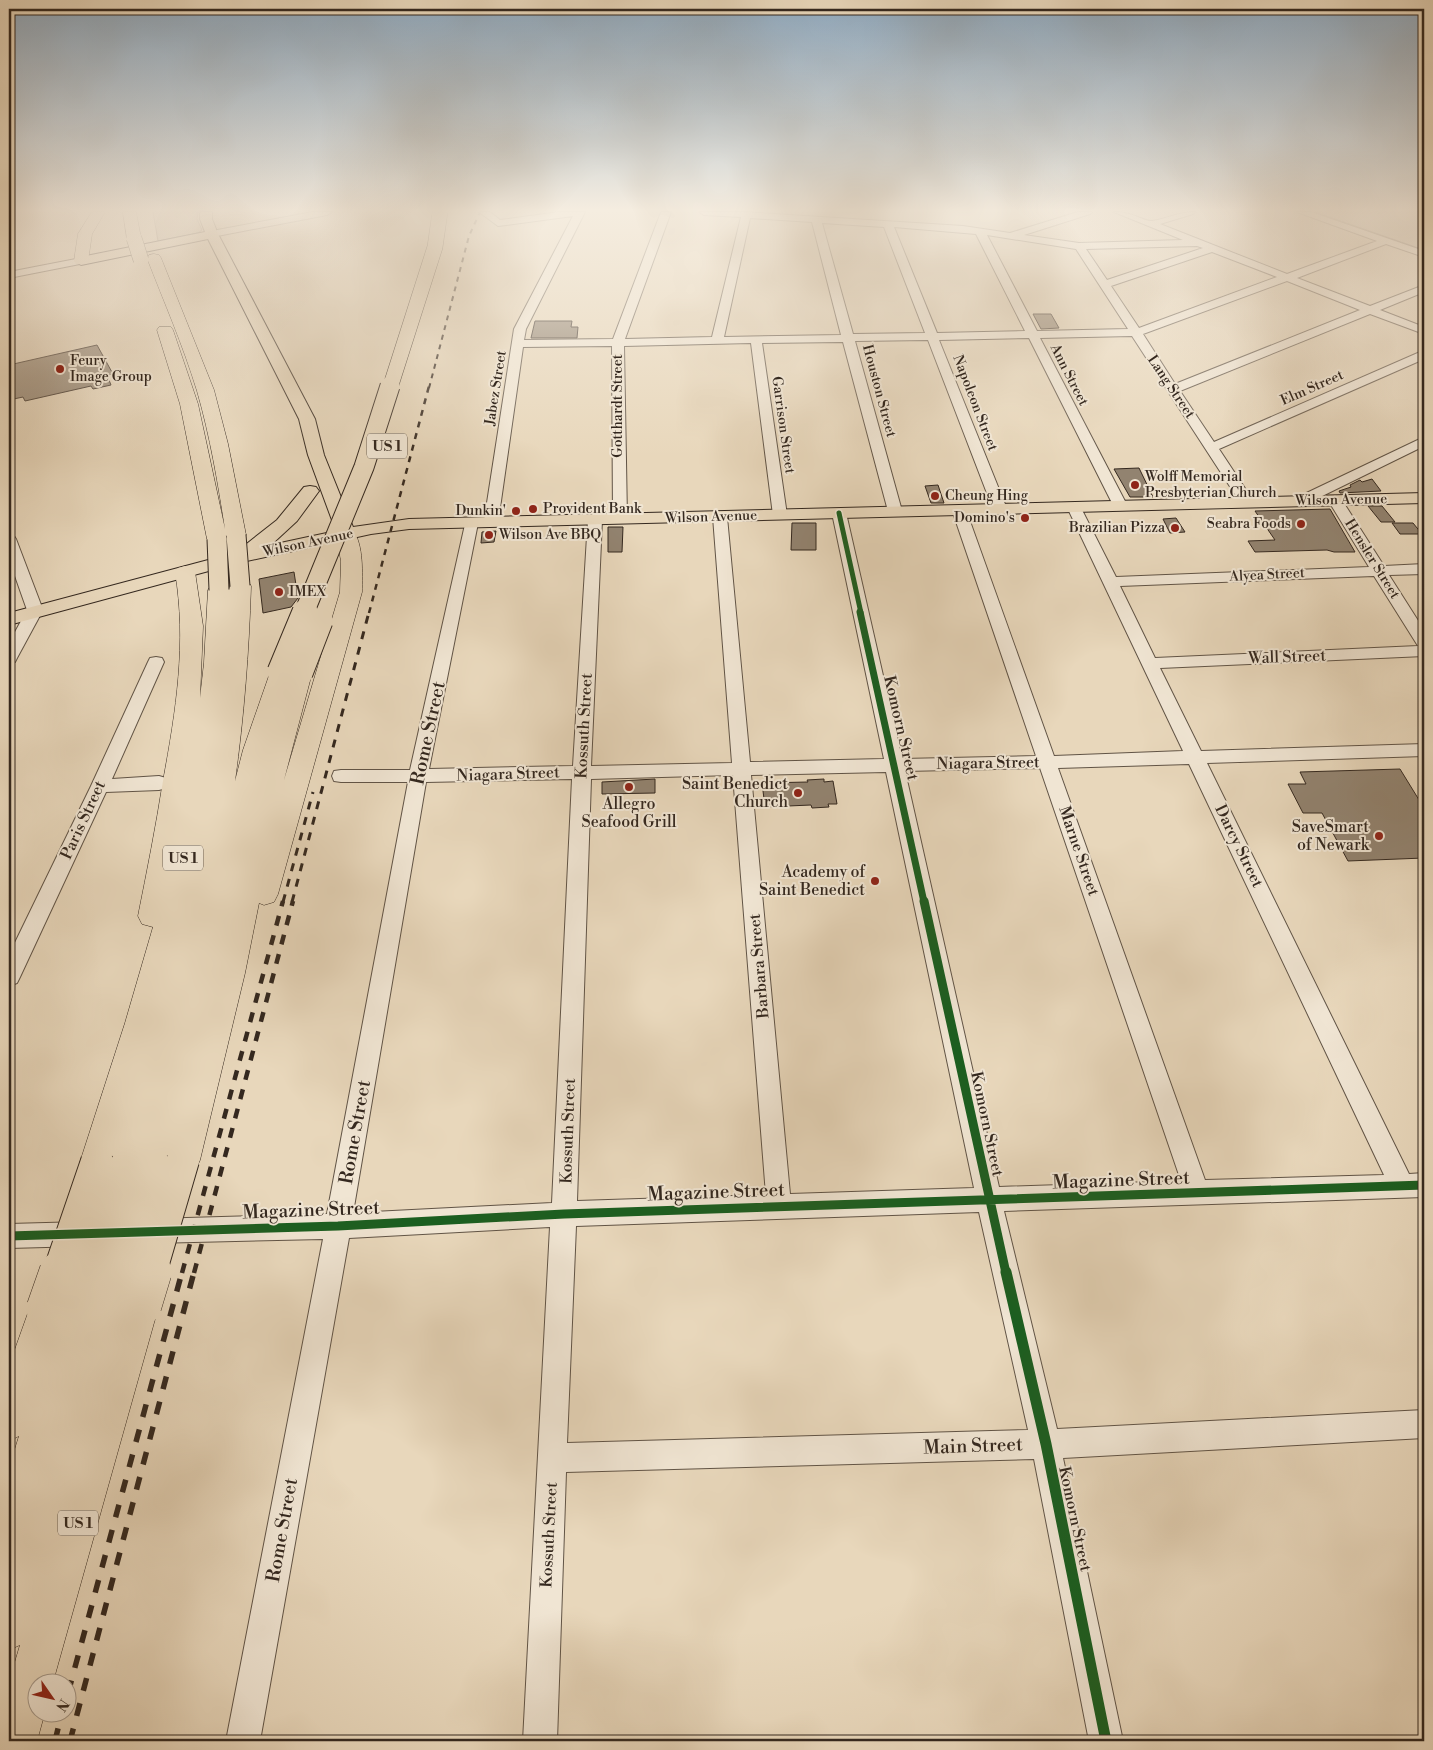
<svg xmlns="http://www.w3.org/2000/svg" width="1433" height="1750" font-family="'Libre Bodoni',serif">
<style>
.green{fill:#c9b9a0;stroke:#7e7060}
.building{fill:#928370;stroke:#34281f}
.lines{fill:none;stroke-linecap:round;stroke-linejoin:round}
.minor-casing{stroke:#615446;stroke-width:2}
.major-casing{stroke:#34281f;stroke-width:2}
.highway-casing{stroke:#34281f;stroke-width:1}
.minor{fill:#f0e5d3;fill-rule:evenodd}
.major{fill:#e8d7bb;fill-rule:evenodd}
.highway{fill:#e8d7bb;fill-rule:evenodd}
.rail-far4{stroke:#34281f;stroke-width:2;stroke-dasharray:5 5;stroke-linecap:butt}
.rail-far3{stroke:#34281f;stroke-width:2.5;stroke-dasharray:6 6;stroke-linecap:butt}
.rail-far2{stroke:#34281f;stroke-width:3;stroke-dasharray:8 8;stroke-linecap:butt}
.rail-far1{stroke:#34281f;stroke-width:4.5;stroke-dasharray:10 10;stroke-linecap:butt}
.rail{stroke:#34281f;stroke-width:5.5;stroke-dasharray:13 13;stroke-linecap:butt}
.highway-bridge-far4-casing{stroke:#34281f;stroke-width:16;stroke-linecap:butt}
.highway-bridge-far3-casing{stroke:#34281f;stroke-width:21;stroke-linecap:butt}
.highway-bridge-far2-casing{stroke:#34281f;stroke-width:27;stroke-linecap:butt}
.highway-bridge-far1-casing{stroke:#34281f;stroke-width:34;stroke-linecap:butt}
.highway-bridge-casing{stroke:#34281f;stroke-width:42;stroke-linecap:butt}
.highway-bridge-far4{stroke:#e8d7bb;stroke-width:15}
.highway-bridge-far3{stroke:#e8d7bb;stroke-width:19}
.highway-bridge-far2{stroke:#e8d7bb;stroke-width:25}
.highway-bridge-far1{stroke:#e8d7bb;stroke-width:32}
.highway-bridge{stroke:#e8d7bb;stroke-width:41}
.cycleway-far3-casing{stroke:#f0e5d3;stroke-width:8}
.cycleway-far2-casing{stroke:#f0e5d3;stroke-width:10}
.cycleway-far1-casing{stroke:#f0e5d3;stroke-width:12}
.cycleway-casing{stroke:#f0e5d3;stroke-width:14}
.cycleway-far3{stroke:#1b5e20;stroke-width:5}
.cycleway-far2{stroke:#1b5e20;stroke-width:7}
.cycleway-far1{stroke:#1b5e20;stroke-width:9}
.cycleway{stroke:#1b5e20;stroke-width:11}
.poi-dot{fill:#8f2418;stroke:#f0e5d3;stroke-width:2}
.labels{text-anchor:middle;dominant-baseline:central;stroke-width:4;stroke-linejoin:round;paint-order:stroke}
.far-poi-label{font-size:14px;fill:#34281f;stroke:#f0e5d3;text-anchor:start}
.far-street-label{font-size:14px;fill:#34281f;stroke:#f0e5d3}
.shield{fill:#f0e5d3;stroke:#6c6155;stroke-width:1}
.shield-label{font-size:15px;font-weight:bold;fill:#34281f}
.street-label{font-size:16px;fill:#34281f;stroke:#f0e5d3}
.poi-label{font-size:16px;fill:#34281f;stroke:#f0e5d3;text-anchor:end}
.near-street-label{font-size:19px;fill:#34281f;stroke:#f0e5d3}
</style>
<rect width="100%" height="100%" fill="#e8d7bb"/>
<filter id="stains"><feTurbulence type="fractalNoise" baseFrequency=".004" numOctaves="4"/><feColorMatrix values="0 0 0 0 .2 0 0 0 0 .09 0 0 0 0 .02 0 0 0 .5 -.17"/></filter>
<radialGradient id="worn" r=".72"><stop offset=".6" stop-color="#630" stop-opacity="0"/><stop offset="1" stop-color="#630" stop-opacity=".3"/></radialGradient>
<!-- green -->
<path class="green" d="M153,212H198L197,219L202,230L198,233L158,241Z
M1315,212H1424V250Z"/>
<!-- building -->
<path class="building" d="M1033,314H1051L1059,328L1041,329Z
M535,321H572L571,327H578L577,338H531Z
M97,345L113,374L107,375L111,385L93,389L91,386L25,401L23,397L9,400V365Z
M1139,468L1153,497H1130L1114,469Z
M1372,479L1381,491L1340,493L1339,491L1351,487L1350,485L1360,480L1362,482Z
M938,485L944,503H931L925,486Z
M1368,506H1382L1395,522H1381Z
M1330,509L1355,552H1334L1327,550L1255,552L1248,541L1275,540L1255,511Z
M1176,518L1185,532L1170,533L1163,519Z
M792,523H816V550H791Z
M1392,523H1413L1422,534H1400Z
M608,527H623L622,552H608Z
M496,531L494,542L481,543L482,532Z
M294,572L298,598L291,607L263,613L259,579Z
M1400,769L1424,808V858L1348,861L1322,813H1303L1288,784H1306L1300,772Z
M655,779V793L602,794V782Z
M824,779V782L833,781L837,804H828L829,807L812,808L811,805L765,807L762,783L808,782L807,780Z"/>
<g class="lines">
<defs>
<path id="minor" d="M313,212H332L327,215L212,237L207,234L212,231Z
M479,212H490L500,220L559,212H585L526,329L524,340L613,339L661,212H671L625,339L712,337L741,217L704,215L699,212H744L963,226L1010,233L1078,212H1092L1090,214L1024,235L1079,243L1183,240L1114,212C1130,211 1143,221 1152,221C1167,219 1177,212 1195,212L1193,214L1160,224L1287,274L1377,241L1297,212H1311L1424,251V257L1386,244L1297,278L1370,306L1424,285V292L1380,310L1424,327V334L1370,314L1180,391L1214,442L1420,352H1424V359L1219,449L1254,502L1252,505H1242L1240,502L1132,336L1040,338L1127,505L1125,508H1115L1113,505L1029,338L939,340L1007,509L1005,512H995L993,509L928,340L855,341L902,511L900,514H890L888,511L843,342L762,343L787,515L785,518H775L773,515L751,343L624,346L627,519L625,522H615L613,519L612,346L523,347L498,522L496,525H486L484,522L514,329L573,216L498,226ZM750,218L812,222L841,335L724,337ZM822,223L884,227L925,333L853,334ZM894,227L976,234L1025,331L937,333ZM987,235L1076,249L1128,329L1037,331ZM1197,246L1203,248L1107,280L1086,249ZM1212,252L1277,277L1139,328L1111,286ZM1287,281L1360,310L1175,384L1143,334Z
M81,258L85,259L86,261L85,263L9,278V272Z
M1424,437V446L1306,504H1296L1294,501L1296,498Z
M1335,496L1340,497L1384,566L1424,564V574L1389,575L1424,630V656L1160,668L1201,751L1424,744V756L1207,763L1409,1174L1424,1173V1197L1004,1211L1057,1429L1424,1410V1438L1063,1458L1123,1741H1089L1034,1459L566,1472L557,1741H523L550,1227L349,1238L260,1741H226L323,1239L152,1243L143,1240L139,1231L143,1222L152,1219L327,1214L408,782H341L334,781L332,776L334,771L341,770H410L466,520H476L478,523L429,769L573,766L588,520L590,517H600L602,520L591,766L732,763L713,517L715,514H725L727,517L750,762L884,759L832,513L834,510H844L846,513L902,759L1036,756L952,510L954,507H964L966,510L1054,756L1183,751L1067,507L1069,504H1079L1116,577L1369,567L1328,500L1330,497ZM1374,576L1418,646L1155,658L1120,586ZM1189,764L1384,1175L1205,1180L1058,768ZM1040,768L1181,1181L999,1187L905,771ZM886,772L974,1188L790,1194L751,775ZM733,775L766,1195L577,1201L591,779ZM572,779L552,1203L353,1213L426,782ZM979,1212L1028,1430L567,1443L576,1226Z
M9,535L14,536L16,539L43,610L17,658L15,662L9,663V643L27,610L9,559Z
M156,657L162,658L164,662L112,779L159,776L166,778L168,783L166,788L159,790L106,792L20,977L17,983L9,986V955L91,786L148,662L150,658Z
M83,1222L92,1225L96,1234L92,1243L83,1246L9,1248V1224Z"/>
<path id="major" d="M200,212H212V219L218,234L315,419L324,455L353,527L409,519L1424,493V503L409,529L371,534L242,562L9,625V613L242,551L244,546L277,520L304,487L310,486L316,487L319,491L297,521L271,545L336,531L308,455L299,419L208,239L81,265L74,261L81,257L205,232L200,219Z"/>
<path id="highway" d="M92,212H105L92,234L88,261L86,264H76L74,261L78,234Z
M123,212H136L141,238L139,241L134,242L127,238Z
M154,254L159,255L161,258L214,390L228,444L246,535L243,539L236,541L229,539L226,536L227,539L224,543L217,545L210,543L207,539L180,404L157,330L159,327H171L173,330L198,404L225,529C218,483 210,436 197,391C183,345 164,302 147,258L149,255Z
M346,528L353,530C364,546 362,573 362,592L278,894L274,902L264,905L259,903L245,973L200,1160L195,1171L183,1176L171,1171L168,1163L164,1172L152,1177L140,1172L128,1177L116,1172L113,1164L109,1173L97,1178L85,1173L80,1162L125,1023L153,927L142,924L138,916C147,871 156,826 163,781C176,711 187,642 175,572L178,568L185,566L192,568L195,572L203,626L200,698L204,663L208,590L211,585L219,584L227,585L229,589L232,581L240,580L248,581L251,586C249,652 244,716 235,781L243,750L272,667L280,665L288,667L290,670L300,666L308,668L312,673L284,780L340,592L341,561L336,534L339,530Z
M141,1287L154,1292L159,1305L53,1682H38V1712H45L37,1741H9V1682L20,1645L9,1650V1560L12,1549L9,1551V1468L19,1436L9,1441V1366L34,1296L47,1291L60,1296L63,1303L67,1294L80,1289L93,1294L94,1296L95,1294L108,1289L121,1294L124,1301L128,1292Z"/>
</defs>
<!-- minor casing -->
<use href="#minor" class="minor-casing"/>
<!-- major casing -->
<use href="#major" class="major-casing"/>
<!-- highway casing -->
<use href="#highway" class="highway-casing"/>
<!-- minor -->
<use href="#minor" class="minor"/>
<!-- major -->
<use href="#major" class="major"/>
<!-- highway -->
<use href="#highway" class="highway"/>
<!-- rail-far4 -->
<path class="rail-far4" d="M429,388L469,236L480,212"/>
<!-- rail-far3 -->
<path class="rail-far3" d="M369,613L429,386"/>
<!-- rail-far2 -->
<path class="rail-far2" d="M283,902L313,792
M292,902L369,612"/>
<!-- rail-far1 -->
<path class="rail-far1" d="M182,1273L283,901
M194,1273L293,901"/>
<!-- rail -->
<path class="rail" d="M68,1693L182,1272
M55,1741L62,1712
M70,1741L194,1272"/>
<defs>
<path id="highway-bridge-far4" d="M134,238L141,260
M390,388L435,247L440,212"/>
<path id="highway-bridge-far3" d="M236,535L240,586
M217,539L219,590
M304,613L364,467L390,386"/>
<path id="highway-bridge-far2" d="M280,672L305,612
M300,673L320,621"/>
<path id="highway-bridge-far1" d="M59,1273L97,1162
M91,1273L128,1161
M118,1273L152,1161
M150,1273L183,1160"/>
<path id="highway-bridge" d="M141,1305L151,1272
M80,1307L91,1272
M108,1307L118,1272
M47,1309L60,1272"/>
</defs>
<!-- highway-bridge-far4 casing -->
<use href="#highway-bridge-far4" class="highway-bridge-far4-casing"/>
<!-- highway-bridge-far3 casing -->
<use href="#highway-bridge-far3" class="highway-bridge-far3-casing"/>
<!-- highway-bridge-far2 casing -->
<use href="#highway-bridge-far2" class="highway-bridge-far2-casing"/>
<!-- highway-bridge-far1 casing -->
<use href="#highway-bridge-far1" class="highway-bridge-far1-casing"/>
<!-- highway-bridge casing -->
<use href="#highway-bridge" class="highway-bridge-casing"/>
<!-- highway-bridge-far4 -->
<use href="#highway-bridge-far4" class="highway-bridge-far4"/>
<!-- highway-bridge-far3 -->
<use href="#highway-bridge-far3" class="highway-bridge-far3"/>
<!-- highway-bridge-far2 -->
<use href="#highway-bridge-far2" class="highway-bridge-far2"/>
<!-- highway-bridge-far1 -->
<use href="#highway-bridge-far1" class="highway-bridge-far1"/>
<!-- highway-bridge -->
<use href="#highway-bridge" class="highway-bridge"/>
<defs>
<path id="cycleway-far3" d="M839,513L861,613"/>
<path id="cycleway-far2" d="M860,612L924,902"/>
<path id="cycleway-far1" d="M924,901L1006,1273
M9,1236L338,1226L564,1214L1424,1185"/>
<path id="cycleway" d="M1006,1272L1046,1444L1106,1741"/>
</defs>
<!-- cycleway-far3 casing -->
<use href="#cycleway-far3" class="cycleway-far3-casing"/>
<!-- cycleway-far2 casing -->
<use href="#cycleway-far2" class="cycleway-far2-casing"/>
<!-- cycleway-far1 casing -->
<use href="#cycleway-far1" class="cycleway-far1-casing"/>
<!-- cycleway casing -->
<use href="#cycleway" class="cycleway-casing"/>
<!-- cycleway-far3 -->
<use href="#cycleway-far3" class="cycleway-far3"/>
<!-- cycleway-far2 -->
<use href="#cycleway-far2" class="cycleway-far2"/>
<!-- cycleway-far1 -->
<use href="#cycleway-far1" class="cycleway-far1"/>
<!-- cycleway -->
<use href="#cycleway" class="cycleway"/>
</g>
<!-- sky -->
<linearGradient id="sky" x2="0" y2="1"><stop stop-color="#8faac1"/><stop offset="0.46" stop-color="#f5ede0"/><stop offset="1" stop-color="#f5ede0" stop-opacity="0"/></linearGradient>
<rect width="1433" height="457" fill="url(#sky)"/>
<!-- markers -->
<g class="poi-dot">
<circle cx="60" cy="369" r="5"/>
<circle cx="1135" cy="485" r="5"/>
<circle cx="935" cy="496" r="5"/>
<circle cx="533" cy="509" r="5"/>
<circle cx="516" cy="511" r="5"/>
<circle cx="1025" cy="518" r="5"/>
<circle cx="1301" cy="524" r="5"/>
<circle cx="1175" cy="528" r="5"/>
<circle cx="489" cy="535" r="5"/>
<circle cx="279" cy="592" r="5"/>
<circle cx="629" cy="787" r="5"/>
<circle cx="798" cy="793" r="5"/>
<circle cx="1379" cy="836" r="5"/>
<circle cx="875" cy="881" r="5"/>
</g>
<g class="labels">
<!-- far-poi labels -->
<g class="far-poi-label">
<text x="70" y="361">Feury<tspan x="70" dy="16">Image Group</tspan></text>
<text x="1145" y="477">Wolff Memorial<tspan x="1145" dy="16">Presbyterian Church</tspan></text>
<text x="945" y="496">Cheung Hing</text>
<text x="543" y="509">Provident Bank</text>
<text x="506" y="511" text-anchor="end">Dunkin'</text>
<text x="1015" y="518" text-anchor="end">Domino's</text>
<text x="1291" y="524" text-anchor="end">Seabra Foods</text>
<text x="1165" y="528" text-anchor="end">Brazilian Pizza</text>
<text x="499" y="535">Wilson Ave BBQ</text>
<text x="289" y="592">IMEX</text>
</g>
<!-- far-street labels -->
<g class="far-street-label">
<text transform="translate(1069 375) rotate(63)">Ann Street</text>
<text transform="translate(1171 387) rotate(56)">Lang Street</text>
<text transform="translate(496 388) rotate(-81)">Jabez Street</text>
<text transform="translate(1312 388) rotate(-24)">Elm Street</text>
<text transform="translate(879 391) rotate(75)">Houston Street</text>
<text transform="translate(975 403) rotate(69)">Napoleon Street</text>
<text transform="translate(618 406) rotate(-90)">Gotthardt Street</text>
<text transform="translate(783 425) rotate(82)">Garrison Street</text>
<text transform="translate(1341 500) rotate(-1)">Wilson Avenue</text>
<text transform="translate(711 517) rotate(-2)">Wilson Avenue</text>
<text transform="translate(308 543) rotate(-12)">Wilson Avenue</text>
<text transform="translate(1372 559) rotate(58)">Hensler Street</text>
<text transform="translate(1267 575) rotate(-3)">Alyea Street</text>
</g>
<!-- shield labels -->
<g class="shield">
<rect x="367" y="433.5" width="40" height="25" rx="4"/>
<rect x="163" y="845.5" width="40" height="25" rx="4"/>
<rect x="58" y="1510.5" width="40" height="25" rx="4"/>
</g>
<g class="shield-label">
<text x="387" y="446">US 1</text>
<text x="183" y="858">US 1</text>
<text x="78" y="1523">US 1</text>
</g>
<!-- street labels -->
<g class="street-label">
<text transform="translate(1287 657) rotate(-2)">Wall Street</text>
<text transform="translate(584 726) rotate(-87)">Kossuth Street</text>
<text transform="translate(901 728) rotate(77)">Komorn Street</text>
<text transform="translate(988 763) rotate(-1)">Niagara Street</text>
<text transform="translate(508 774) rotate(-2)">Niagara Street</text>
<text transform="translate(83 820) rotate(-65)">Paris Street</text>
<text transform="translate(1239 846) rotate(64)">Darcy Street</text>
<text transform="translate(1079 851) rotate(71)">Marne Street</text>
<text transform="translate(759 966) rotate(-95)">Barbara Street</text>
<text transform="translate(987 1124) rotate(78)">Komorn Street</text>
<text transform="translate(568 1131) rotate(-88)">Kossuth Street</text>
<text transform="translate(1075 1519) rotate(78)">Komorn Street</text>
<text transform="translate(549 1535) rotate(-87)">Kossuth Street</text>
</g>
<!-- poi labels -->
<g class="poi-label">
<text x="788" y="784">Saint Benedict<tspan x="788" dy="18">Church</tspan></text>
<text x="629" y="804" text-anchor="middle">Allegro<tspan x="629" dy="18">Seafood Grill</tspan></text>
<text x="1369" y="827">SaveSmart<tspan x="1369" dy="18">of Newark</tspan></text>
<text x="865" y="872">Academy of<tspan x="865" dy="18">Saint Benedict</tspan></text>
</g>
<!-- near-street labels -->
<g class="near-street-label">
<text transform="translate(428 733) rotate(-78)">Rome Street</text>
<text transform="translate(355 1132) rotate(-80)">Rome Street</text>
<text transform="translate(1121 1180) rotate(-2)">Magazine Street</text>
<text transform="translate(716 1192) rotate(-2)">Magazine Street</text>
<text transform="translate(311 1210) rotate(-2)">Magazine Street</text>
<text transform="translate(973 1446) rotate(-2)">Main Street</text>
<text transform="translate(282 1530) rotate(-80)">Rome Street</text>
</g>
</g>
<!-- margin -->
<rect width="1433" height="1750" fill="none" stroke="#e8d7bb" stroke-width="30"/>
<rect x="10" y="10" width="1413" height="1730" fill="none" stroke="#34281f" stroke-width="2.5"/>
<rect x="15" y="15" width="1403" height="1720" fill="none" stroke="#34281f"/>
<!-- north arrow -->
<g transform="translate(52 1698) rotate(124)"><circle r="24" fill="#f0e5d3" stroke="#a5998b"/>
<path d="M0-4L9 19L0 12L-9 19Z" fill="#8f2418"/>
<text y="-8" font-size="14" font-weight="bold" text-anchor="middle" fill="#34281f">N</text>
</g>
<rect width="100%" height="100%" filter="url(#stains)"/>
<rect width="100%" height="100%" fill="url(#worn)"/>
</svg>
